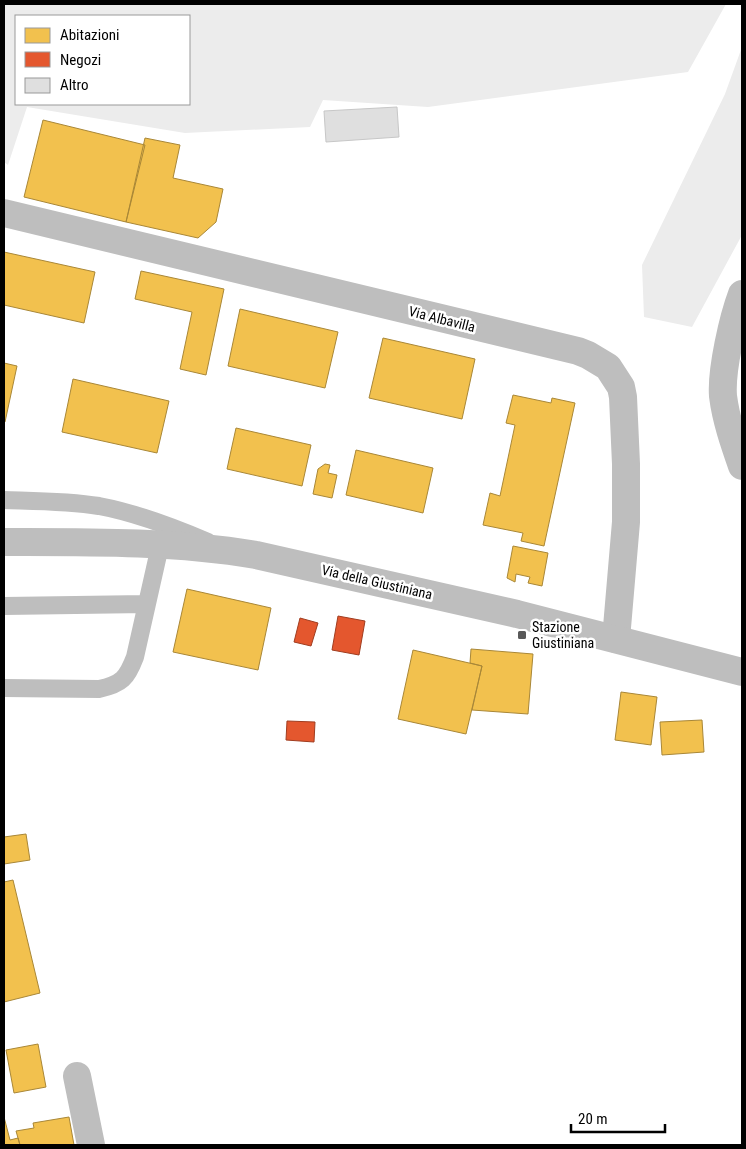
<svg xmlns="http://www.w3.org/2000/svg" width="746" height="1149" font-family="'Roboto Condensed',sans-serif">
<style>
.green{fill:#ececec;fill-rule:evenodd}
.homes{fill:#f2c14e;stroke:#a98737}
.shops{fill:#e4572e;stroke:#a03d20}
.building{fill:#dfdfdf;stroke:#c7c7c7}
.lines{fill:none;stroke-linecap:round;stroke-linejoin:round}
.service{stroke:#bebebe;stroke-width:18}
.minor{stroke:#bebebe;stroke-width:28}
.tertiary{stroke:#bebebe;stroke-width:28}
.poi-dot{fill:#595959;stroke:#fff;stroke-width:2}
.labels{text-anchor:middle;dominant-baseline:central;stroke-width:5;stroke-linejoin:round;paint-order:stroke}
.street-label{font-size:14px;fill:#000;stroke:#fff}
.poi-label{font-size:14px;fill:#000;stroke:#fff;text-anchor:start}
</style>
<rect width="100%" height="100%" fill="#fff"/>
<!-- green -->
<path class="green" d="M4,4H726L688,72L428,107L323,100L310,127L185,133L27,107L8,165L4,162ZM16,16H189V104H16Z
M742,47V235L692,327L644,317L642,265L725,94Z"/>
<!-- homes -->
<path class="homes" d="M43,120L145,145L126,222L24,197Z
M145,138L180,145L173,178L223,189L216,222L198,238L126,222Z
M4,252L95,272L84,323L4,305Z
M141,271L224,289L206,375L180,369L192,312L135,299Z
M240,309L338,332L325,388L228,366Z
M383,338L475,359L462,419L369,398Z
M4,363L17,366L5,422H4Z
M73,379L169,401L157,453L62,432Z
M513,395L551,403L552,398L575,403L544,546L521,541L523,533L483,525L490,493L500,496L515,425L506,423Z
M236,428L311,445L302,486L227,469Z
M356,450L433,468L423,513L346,495Z
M325,464L330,465L328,473L337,475L332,498L313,494L318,469Z
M513,546L548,553L542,586L528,583L530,577L516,574L515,582L507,578Z
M187,589L271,608L258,670L173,652Z
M471,649L533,654L528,714L472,710L482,666L470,663Z
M413,650L482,666L466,734L398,719Z
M621,692L657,697L651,745L615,740Z
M702,720L704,752L662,755L660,722Z
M26,834L30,860L4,864V837Z
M13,880L40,993L4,1002V882Z
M38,1044L46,1087L14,1093L6,1050Z
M4,1117L10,1140L18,1138L20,1145H4Z
M69,1117L74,1145H20L16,1131L34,1128L33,1123Z"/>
<!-- shops -->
<path class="shops" d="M338,616L365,621L359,655L332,650Z
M300,618L318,623L311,646L294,642Z
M287,721L315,722L314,742L286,740Z"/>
<!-- building -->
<path class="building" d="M397,107L399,137L326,142L324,111Z"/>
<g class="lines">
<!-- service -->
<path class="service" d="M4,500C35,501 68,501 99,506C137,513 173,527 208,542
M4,606L146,604
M4,688L99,689C122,684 127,678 135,657L160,546"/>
<!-- minor -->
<path class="minor" d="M4,213L578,351L588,355L608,367L621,387L623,397L626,464V522L616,639
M742,294C733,318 721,370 723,396C726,420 734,443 742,466
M77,1076L91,1145"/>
<!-- tertiary -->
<path class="tertiary" d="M4,542C87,542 174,541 256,555L517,614L742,672"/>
</g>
<!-- markers -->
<rect class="poi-dot" x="517" y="630" width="10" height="10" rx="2.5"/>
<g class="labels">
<!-- street labels -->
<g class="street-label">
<text transform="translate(442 319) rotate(14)">Via Albavilla</text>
<text transform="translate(377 582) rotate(13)">Via della Giustiniana</text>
</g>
<!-- poi labels -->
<g class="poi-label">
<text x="532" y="627">Stazione<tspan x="532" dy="16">Giustiniana</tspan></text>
</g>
</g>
<!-- border -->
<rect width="746" height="1149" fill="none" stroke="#000000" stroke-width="10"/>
<!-- legend -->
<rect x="15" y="15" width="175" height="90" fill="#ffffff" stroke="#999999"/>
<rect x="25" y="28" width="25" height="15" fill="#f2c14e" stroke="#999999"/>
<text x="60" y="40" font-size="15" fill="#000000">Abitazioni</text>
<rect x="25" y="52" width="25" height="15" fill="#e4572e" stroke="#999999"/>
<text x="60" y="65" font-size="15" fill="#000000">Negozi</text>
<rect x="25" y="78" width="25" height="15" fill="#dfdfdf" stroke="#999999"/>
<text x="60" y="90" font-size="15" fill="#000000">Altro</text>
<!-- scale -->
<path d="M571 1124v8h94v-8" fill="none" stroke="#000000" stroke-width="2.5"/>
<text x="578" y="1124" font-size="15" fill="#000000" stroke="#ffffff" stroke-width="4" paint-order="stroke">20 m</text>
</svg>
